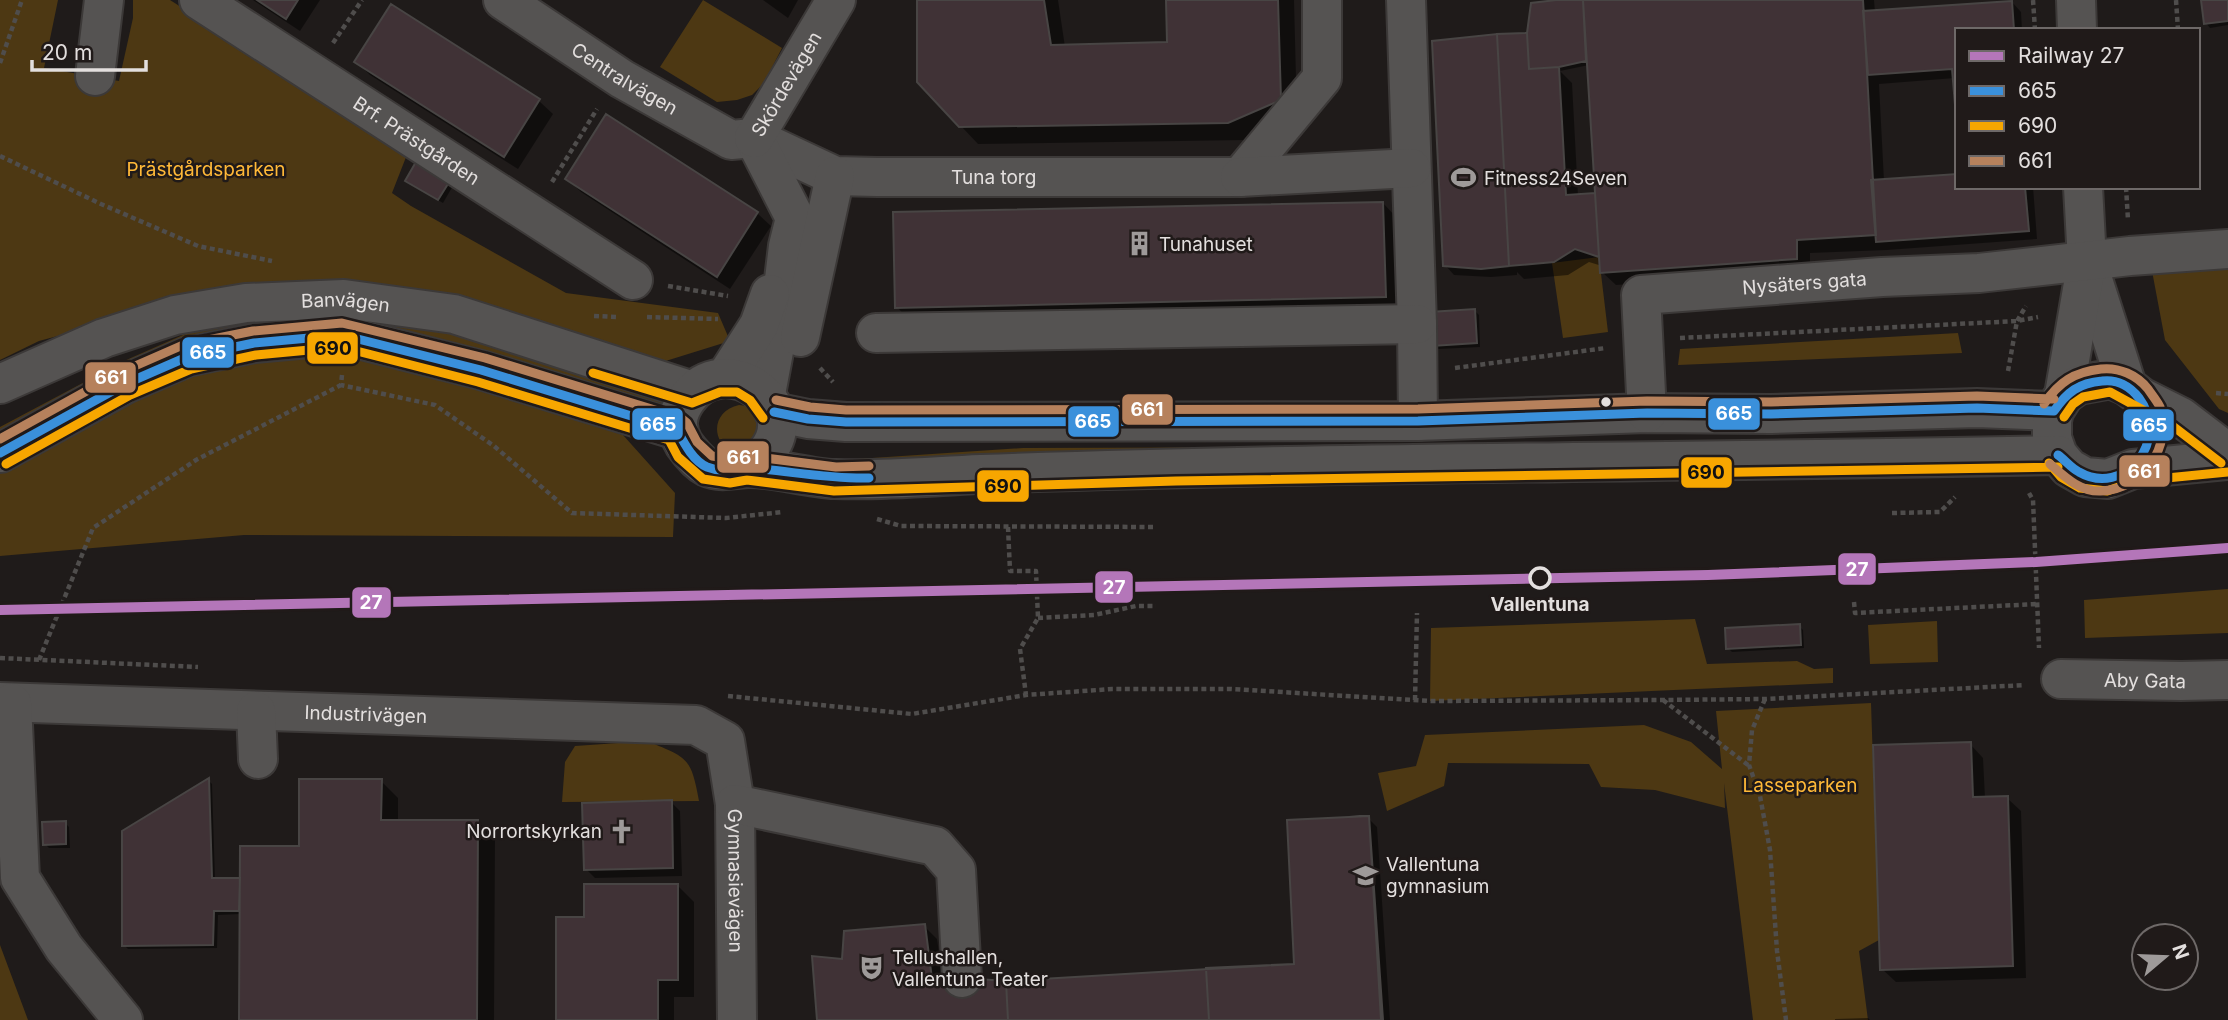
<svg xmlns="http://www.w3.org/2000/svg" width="2228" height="1020" font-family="Inter,sans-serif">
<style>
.green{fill:#4d3813}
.shadow{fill:#0007;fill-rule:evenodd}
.building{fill:#403236;stroke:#484544;stroke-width:2}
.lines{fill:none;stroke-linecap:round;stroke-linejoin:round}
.minor-casing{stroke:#3c3938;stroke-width:42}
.path{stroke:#4f4d4c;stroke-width:4.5;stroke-dasharray:5 3.5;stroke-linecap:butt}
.minor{stroke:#555352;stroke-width:38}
.bus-1-casing{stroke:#201a19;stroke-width:14}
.bus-2-casing{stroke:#201a19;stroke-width:14}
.bus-3-casing{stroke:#201a19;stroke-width:14}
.bus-1{stroke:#3a90db;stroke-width:9}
.bus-2{stroke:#f7a600;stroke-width:9}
.bus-3{stroke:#b6815c;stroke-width:9}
.rail-1-casing{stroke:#201a19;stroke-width:16}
.rail-1{stroke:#b476b9;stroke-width:10}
.bus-dot{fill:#e3dfde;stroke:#201a19;stroke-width:2.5}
.stop-dot{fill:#201a19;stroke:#e3dfde;stroke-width:3.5}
.labels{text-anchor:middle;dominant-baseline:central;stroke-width:5;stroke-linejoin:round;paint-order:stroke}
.street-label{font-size:19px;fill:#e3dfde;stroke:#201a19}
.park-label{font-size:19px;fill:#ffb938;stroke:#201a19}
.poi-label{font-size:19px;fill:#e3dfde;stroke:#201a19;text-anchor:start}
.stop-label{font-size:19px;font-weight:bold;fill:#e3dfde;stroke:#201a19}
.line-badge{stroke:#201a19;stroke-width:2.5}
.badge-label{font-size:19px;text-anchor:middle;font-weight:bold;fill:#fff}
.pale-badge-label{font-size:19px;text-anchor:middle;font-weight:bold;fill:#111}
</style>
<rect width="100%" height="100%" fill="#1f1b1a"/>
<!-- green -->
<path class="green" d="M0,0H58L44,68L119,81L133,18V0H170L408,152L392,193L411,206L566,293L718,313L730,341L656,364L240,287L39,341L0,360Z
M703,0L782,48L764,83L752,95L737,100L717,102L660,67Z
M2149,255L2228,265V413L2219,409L2165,340Z
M1599,257L1608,332L1563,338L1552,263Z
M326,314L0,442V427L124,361L192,331L243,317Z
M369,318L403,319L661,395L669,405L659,411L368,330Z
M1958,333L1962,353L1678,365L1680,349Z
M310,349L409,363L623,435L675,493L673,537L244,535L0,556V473L34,449L201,364Z
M739,405L747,406L760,415L754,449L731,452C709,438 714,410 739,405Z
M1337,447L856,469L857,459L1023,448Z
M2228,589V633L2085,638L2084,600Z
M1695,619L1707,664L1797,661L1814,669L1833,668V683L1430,701L1431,628Z
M1937,621L1938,662L1870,664L1868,625Z
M1871,703L1879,940L1859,951L1868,1020H1753L1724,783L1725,808L1655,790L1601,787L1589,764L1448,763L1444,786L1387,811L1378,773L1416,766L1425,735L1644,725L1691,742L1722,769L1716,711Z
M647,741C688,758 691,757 699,801L562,802L565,762L575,746Z
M0,945L28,1020H0Z"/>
<!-- shadow -->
<path class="shadow" d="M253,0H320L300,31Z
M763,0H798L788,18Z
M918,0H1058L1065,47L1168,44L1167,0H1294L1297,117L1246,140L978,144L961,126Z
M1571,0H1874L1875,12L2012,2L2021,12L2022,30H1957L1955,78L1879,84L1884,181L1957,187H2033L2037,239L1887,250L1810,253V271L1616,285L1602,272V266L1589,262L1568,275L1524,279L1517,272V275L1491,277L1454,275L1445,265L1529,34ZM1589,65L1597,195L1578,196L1572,83L1560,71Z
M2203,0H2228V25L2210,28L2206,23Z
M392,6L539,101L553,114L518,169L370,75L357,62Z
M418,162L454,184L443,203L412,185Z
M567,178L757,213L771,226L730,289L581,192Z
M1383,203L1396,217L1398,310L910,321L897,307Z
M1475,311L1479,315L1480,347L1438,349L1434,345Z
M1799,626L1803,630L1804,648L1732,652L1728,648Z
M1970,744L1983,758L1985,798H2007L2021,811L2026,978L1896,982L1882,969Z
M208,780L212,784L215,880H239L301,848L381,781L398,798V821L478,822L495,839L494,1020H241V914L218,915L217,948L128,949L124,945Z
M671,802L680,811L682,876L595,878L586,869Z
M1368,818L1377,827L1390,1020H819L843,961L924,926L937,939L943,980L1006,983L1296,966Z
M65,823L69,827L70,848H49L45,844Z
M677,885L694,902V997H674V1020H558L586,919Z
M1868,1018L1870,1020H1835V1019Z"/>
<!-- building -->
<path class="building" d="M257,0H298L286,19Z
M917,0H1044L1051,45L1167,42L1166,0H1278L1281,100L1228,123L959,127L917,82Z
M1556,0H1583L1586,61L1559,67L1529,69L1527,33L1531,3Z
M1583,0H1863L1876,235L1797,240V259L1600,273Z
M2201,0H2228V21L2204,24Z
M2012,1L2014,30H1957V129L1952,69L1868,75L1863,11Z
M391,4L540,99L504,157L354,62Z
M1527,33L1529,69L1559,67L1566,195L1595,193L1599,257L1575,249L1554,262L1509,266L1497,34Z
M1497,34L1509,266L1481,269L1443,266L1432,41Z
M606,114L758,212L717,277L565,179Z
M417,160L451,179L438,200L405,181Z
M1957,174V187H2025L2029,231L1876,242L1871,180Z
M1383,202L1386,297L895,308L893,212Z
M1475,309L1477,343L1432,346L1430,312Z
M1800,624L1801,645L1726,649L1725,628Z
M1971,742L1973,797L2008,796L2013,966L1880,970L1873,745Z
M209,778L212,878H240L239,911H214L213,945L122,946V831Z
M299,779H382L381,820H478L477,1020H239L240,846H299Z
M672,800L673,868L584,870L582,803Z
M1369,816L1381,1020H1008L1006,981L1294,964L1287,820Z
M1369,816L1383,1020H1209L1206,968L1294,964L1287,820Z
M66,821V844L43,845L42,822Z
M584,884H678V980H658V1020H556V917H584Z
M925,924L932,979L962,978L1006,981L1008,1020H817L812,956L842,959L844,931Z"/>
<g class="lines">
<defs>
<g id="minor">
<path id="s1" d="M199,0L633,280"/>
<path id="s2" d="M503,0L622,79L731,140L754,138L835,176L877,177H1240L1322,78V0"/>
<path d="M1406,0L1417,324L1418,421"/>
<path d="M2076,0L2077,30"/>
<path d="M95,76L104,0"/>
<path d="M754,138L795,218L788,246L778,330L766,394"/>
<path id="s3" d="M754,138L836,0"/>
<path d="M1240,177L1411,168"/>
<path d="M2083,187L2087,261L2127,386"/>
<path d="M876,333L1417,324"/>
<path d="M800,337L835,176"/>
<path d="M725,378L759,325L770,294"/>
<path id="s4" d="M0,384L104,338L175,315L246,303L344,299L454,314L693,391"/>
<path d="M2064,395L2086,266"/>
<path d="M774,412L808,419L846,422L1418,421L1647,413L1771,414L1977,408L2054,411"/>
<path id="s5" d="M1647,413L1641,295L1882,277L1979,273L2130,256L2228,249"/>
<path d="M0,453L125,384L187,357L254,343L342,335L481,370L677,430"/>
<path d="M2228,453L2181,417L2141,397L2127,386L2111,379L2078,385L2064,395L2054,411L2052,421V438L2058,455L2069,468L2085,477L2108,479L2133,469L2228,460"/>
<path d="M747,468C753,464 762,459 766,453C807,404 724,347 687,399C676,414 675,429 684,444C689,451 699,463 707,467C720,473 734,469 747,468C776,467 806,478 835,479C883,481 933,476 981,474C1339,461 1699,463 2058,455"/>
<path id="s6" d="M2061,679L2181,681L2228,680"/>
<path id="s7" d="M0,702L696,725L725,741L735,804L737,1020"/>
<path d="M12,703L20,878L64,948L123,1020"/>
<path d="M256,711L258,759"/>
<path d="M735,804L935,846L956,870L962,978"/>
</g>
</defs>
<!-- minor casing -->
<use href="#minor" class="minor-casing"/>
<!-- path -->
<path class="path" d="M2033,0L2035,30
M2176,0L2178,30
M333,43L362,0
M0,63L22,0
M0,156L101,204L198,246L272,261
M552,182L597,109
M2126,187L2128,220
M668,286L728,296
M594,316L617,317
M647,317L718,319
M1680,338L2017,321L2038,317
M820,368L833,382
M1455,368L1606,348
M2008,371L2017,321L2026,306
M342,375L341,385L435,405L494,446L572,513L726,518L783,512
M2216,393L2228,394
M2029,493L2033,500L2039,648
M1892,513L1940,512L1955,497
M877,519L901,526L1156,527
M1008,527L1010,571H1036L1038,618L1020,649L1026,695
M1854,602L1855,613L2037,604
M1038,618L1094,615L1136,606H1156
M0,658L198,667
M39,660L93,528L196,460L341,385
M728,696L912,714L1026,695L1112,689H1231L1430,701L1663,700L1765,699L2025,685
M1765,699L1752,730L1749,765L1760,796L1770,850L1777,951L1786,1020
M1415,700L1417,613
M1663,700L1748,765"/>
<!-- minor -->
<use href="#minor" class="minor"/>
<defs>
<path id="bus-1" d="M2054,411C2067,392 2079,383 2102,381C2117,379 2130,386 2139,398C2171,441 2124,498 2079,472C2071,468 2065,460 2058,455
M774,412L808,419L846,422L1418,421L1647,413L1771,414L1977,408L2054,411
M0,453L125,384L187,357L254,343L342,335L481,370L677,430C684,443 693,461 707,467C722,473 736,468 750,468C791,471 826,479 869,478"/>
<path id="bus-2" d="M593,373L692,403L720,392H737L750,400L763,418
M2064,417L2073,404L2083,397L2110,392L2174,427L2221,463
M2049,463L2061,477L2080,488L2107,491L2136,481L2228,472
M6,464L130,395L191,369L256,355L341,347L478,382L669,440L678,457L703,479L730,483L747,480L834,491L1176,481L2058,467"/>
<path id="bus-3" d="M776,400L810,407L846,410L1418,409L1647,401L1771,402L1977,396L2054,399
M2044,404C2059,382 2074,372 2101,369C2119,367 2137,375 2148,389C2152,395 2157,401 2160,407C2173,446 2143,490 2101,491C2080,492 2065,477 2050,464
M0,439L119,373L183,345L253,331L342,323L485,358L681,418L687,423L697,442L712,456L731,459L749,456L836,467L869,466"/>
</defs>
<!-- bus-1 casing -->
<use href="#bus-1" class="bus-1-casing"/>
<!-- bus-2 casing -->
<use href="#bus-2" class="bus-2-casing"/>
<!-- bus-3 casing -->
<use href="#bus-3" class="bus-3-casing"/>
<!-- bus-1 -->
<use href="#bus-1" class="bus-1"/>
<!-- bus-2 -->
<use href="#bus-2" class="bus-2"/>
<!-- bus-3 -->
<use href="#bus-3" class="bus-3"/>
<defs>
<path id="rail-1" d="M0,610L1708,575L2036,562L2228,548"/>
</defs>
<!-- rail-1 casing -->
<use href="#rail-1" class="rail-1-casing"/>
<!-- rail-1 -->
<use href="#rail-1" class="rail-1"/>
</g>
<!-- icons -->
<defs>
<symbol id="stadium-bare" viewBox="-9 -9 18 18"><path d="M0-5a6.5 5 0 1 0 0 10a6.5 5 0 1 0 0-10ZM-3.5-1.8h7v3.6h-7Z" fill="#9e9a99" stroke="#201a19" stroke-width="2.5" paint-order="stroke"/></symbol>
<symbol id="building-bare" viewBox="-9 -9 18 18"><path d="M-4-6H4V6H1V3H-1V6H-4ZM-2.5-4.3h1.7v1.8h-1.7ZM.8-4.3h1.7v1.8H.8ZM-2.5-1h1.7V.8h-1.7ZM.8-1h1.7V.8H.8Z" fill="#9e9a99" stroke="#201a19" stroke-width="2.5" paint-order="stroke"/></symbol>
<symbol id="church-bare" viewBox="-9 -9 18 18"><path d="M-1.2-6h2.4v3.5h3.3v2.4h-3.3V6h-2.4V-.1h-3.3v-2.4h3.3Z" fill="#9e9a99" stroke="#201a19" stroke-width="2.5" paint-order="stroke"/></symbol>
<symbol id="school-bare" viewBox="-9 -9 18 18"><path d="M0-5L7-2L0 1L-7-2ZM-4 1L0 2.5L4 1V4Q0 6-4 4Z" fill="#9e9a99" stroke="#201a19" stroke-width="2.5" paint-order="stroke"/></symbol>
<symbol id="theatre-bare" viewBox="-9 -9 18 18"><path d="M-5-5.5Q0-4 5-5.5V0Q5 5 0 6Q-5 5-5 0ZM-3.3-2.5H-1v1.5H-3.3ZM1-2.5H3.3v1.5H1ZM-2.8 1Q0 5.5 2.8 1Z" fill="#9e9a99" stroke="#201a19" stroke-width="2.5" paint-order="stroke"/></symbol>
</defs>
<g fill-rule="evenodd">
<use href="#stadium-bare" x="1446" y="160" width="35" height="35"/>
<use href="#building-bare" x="1122" y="226" width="35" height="35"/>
<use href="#church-bare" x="604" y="814" width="35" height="35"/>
<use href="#school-bare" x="1348" y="858" width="35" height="35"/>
<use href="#theatre-bare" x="854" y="950" width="35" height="35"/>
</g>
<!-- markers -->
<circle class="bus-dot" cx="1606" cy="402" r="6"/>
<circle class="stop-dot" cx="1540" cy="578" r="10"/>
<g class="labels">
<!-- street labels -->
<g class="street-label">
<text stroke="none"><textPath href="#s2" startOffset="145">Centralvägen</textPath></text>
<text stroke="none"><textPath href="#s3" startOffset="63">Skördevägen</textPath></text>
<text stroke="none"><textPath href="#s1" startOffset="259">Brf. Prästgården</textPath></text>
<text stroke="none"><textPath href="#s2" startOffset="539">Tuna torg</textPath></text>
<text stroke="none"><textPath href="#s5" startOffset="282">Nysäters gata</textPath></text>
<text stroke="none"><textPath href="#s4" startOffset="360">Banvägen</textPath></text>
<text stroke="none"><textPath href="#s6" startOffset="84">Aby Gata</textPath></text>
<text stroke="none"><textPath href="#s7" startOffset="366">Industrivägen</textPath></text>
<text stroke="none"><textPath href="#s7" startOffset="870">Gymnasievägen</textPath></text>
</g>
<!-- park labels -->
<g class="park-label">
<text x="206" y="169">Prästgårdsparken</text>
<text x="1800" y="785">Lasseparken</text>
</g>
<!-- poi labels -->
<g class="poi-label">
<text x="1484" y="178">Fitness24Seven</text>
<text x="1159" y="244">Tunahuset</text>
<text x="602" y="831" text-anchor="end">Norrortskyrkan</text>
<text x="1386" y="864">Vallentuna<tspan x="1386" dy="22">gymnasium</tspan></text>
<text x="892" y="957">Tellushallen,<tspan x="892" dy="22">Vallentuna Teater</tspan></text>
</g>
<!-- stop labels -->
<g class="stop-label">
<text x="1540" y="604">Vallentuna</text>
</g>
</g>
<g class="line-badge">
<rect x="306" y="331" width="53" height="34" rx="7" fill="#f7a600"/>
<rect x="181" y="336" width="54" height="33" rx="7" fill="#3a90db"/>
<rect x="84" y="361" width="53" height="33" rx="7" fill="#b6815c"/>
<rect x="1121" y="393" width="53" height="33" rx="7" fill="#b6815c"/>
<rect x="1707" y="397" width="54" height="34" rx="7" fill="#3a90db"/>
<rect x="1067" y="405" width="53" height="33" rx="7" fill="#3a90db"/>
<rect x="631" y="407" width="53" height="34" rx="7" fill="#3a90db"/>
<rect x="2122" y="408" width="53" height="34" rx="7" fill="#3a90db"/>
<rect x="716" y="440" width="54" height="34" rx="7" fill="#b6815c"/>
<rect x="2118" y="454" width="53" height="34" rx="7" fill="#b6815c"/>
<rect x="1680" y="456" width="53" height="33" rx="7" fill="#f7a600"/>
<rect x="976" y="469" width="54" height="34" rx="7" fill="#f7a600"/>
<rect x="1837" y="552" width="40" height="34" rx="7" fill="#b476b9"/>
<rect x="1094" y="570" width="40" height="34" rx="7" fill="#b476b9"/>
<rect x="351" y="586" width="41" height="33" rx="7" fill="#b476b9"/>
</g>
<g class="badge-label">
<text x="208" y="359">665</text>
<text x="111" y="384">661</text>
<text x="1147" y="416">661</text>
<text x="1734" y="420">665</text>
<text x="1093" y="428">665</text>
<text x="658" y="431">665</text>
<text x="2149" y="432">665</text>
<text x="743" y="464">661</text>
<text x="2144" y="478">661</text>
<text x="1857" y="576">27</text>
<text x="1114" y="594">27</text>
<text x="371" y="609">27</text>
</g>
<g class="pale-badge-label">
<text x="333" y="355">690</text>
<text x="1706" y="479">690</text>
<text x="1003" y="493">690</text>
</g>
<!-- legend -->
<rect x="1955" y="28" width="245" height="161" fill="#201a19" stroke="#6e6968" stroke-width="2"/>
<rect x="1969" y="51" width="35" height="10" fill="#b476b9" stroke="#6e6968" stroke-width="2"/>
<text x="2018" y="63" font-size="21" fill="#e3dfde">Railway 27</text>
<rect x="1969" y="86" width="35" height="10" fill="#3a90db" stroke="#6e6968" stroke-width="2"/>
<text x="2018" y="98" font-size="21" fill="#e3dfde">665</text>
<rect x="1969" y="121" width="35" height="10" fill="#f7a600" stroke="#6e6968" stroke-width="2"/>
<text x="2018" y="133" font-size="21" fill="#e3dfde">690</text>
<rect x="1969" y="156" width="35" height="10" fill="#b6815c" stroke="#6e6968" stroke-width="2"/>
<text x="2018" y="168" font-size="21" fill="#e3dfde">661</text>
<!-- north arrow -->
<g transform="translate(2165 957) rotate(71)"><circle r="33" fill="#201a19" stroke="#6e6968" stroke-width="2"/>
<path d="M0-5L12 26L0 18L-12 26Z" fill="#9e9a99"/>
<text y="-10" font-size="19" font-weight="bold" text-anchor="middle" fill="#e3dfde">N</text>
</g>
<!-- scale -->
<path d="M32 60v10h114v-10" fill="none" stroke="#e3dfde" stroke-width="3.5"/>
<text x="42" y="60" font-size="21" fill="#e3dfde" stroke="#201a19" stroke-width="5" paint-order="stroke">20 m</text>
</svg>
